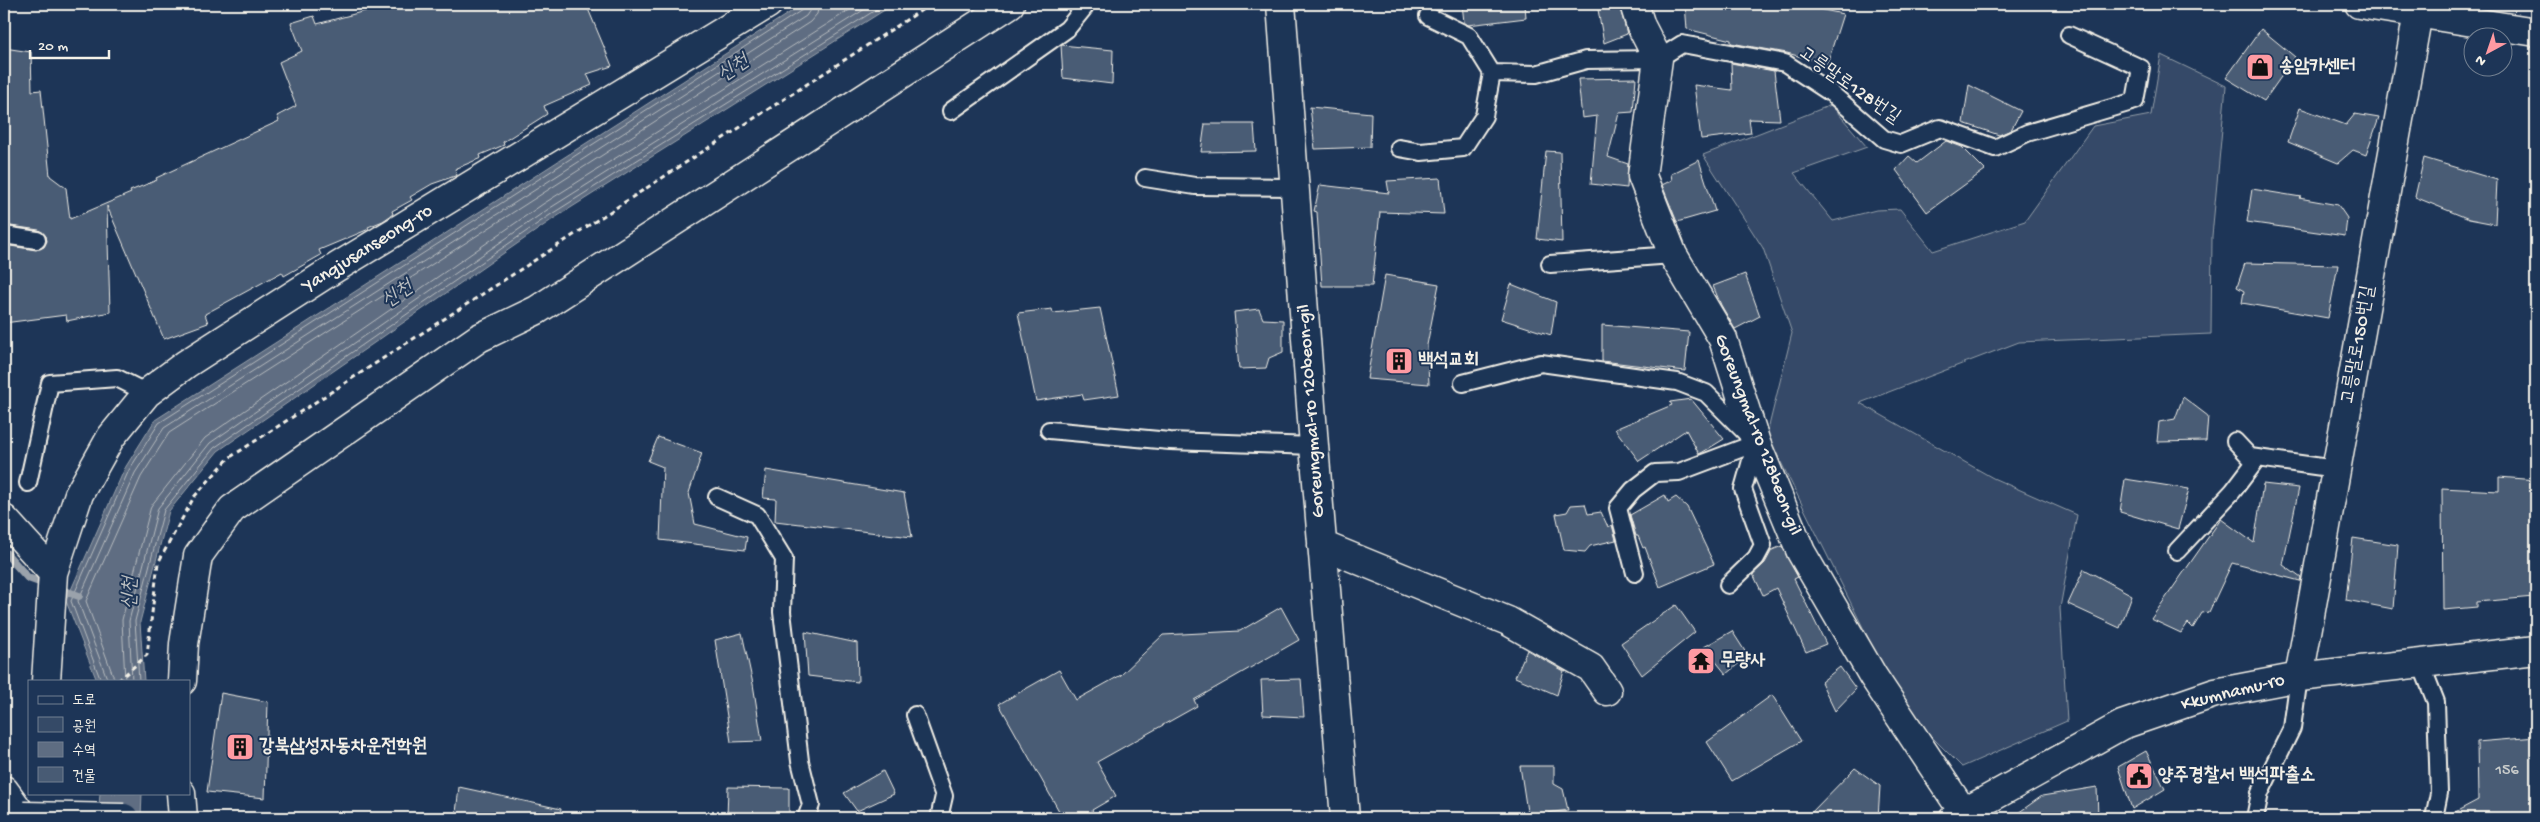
<svg xmlns="http://www.w3.org/2000/svg" width="2540" height="822" font-family="'Gochi Hand','Poor Story',sans-serif">
<style>
.green{fill:#354a67;stroke:#949ea8}
.water{fill:#5e6d82;stroke:#9aa2ab}
.lines{fill:none;stroke-linecap:round;stroke-linejoin:round}
.shore{stroke:#b8bcbf;stroke-width:1}
.stream{stroke:#9aa2ab;stroke-width:8}
.building{fill:#485b74;stroke:#f4f1e8}
.service-casing{stroke:#f4f1e8;stroke-width:20}
.minor-casing{stroke:#f4f1e8;stroke-width:31}
.tertiary-casing{stroke:#f4f1e8;stroke-width:31}
.path{stroke:#f4f1e8;stroke-width:3;stroke-dasharray:5 4;stroke-linecap:butt}
.service{stroke:#1d3557;stroke-width:16}
.minor{stroke:#1d3557;stroke-width:28}
.tertiary{stroke:#1d3557;stroke-width:28}
.minor-bridge-casing{stroke:#f4f1e8;stroke-width:31;stroke-linecap:butt}
.minor-bridge{stroke:#1d3557;stroke-width:28}
.labels{text-anchor:middle;dominant-baseline:central;stroke-width:4;stroke-linejoin:round;paint-order:stroke}
.number-label{font-size:16px;fill:#c9cccb}
.poi-label{font-size:19px;font-weight:bold;fill:#f4f1e8;stroke:#1d3557;text-anchor:start}
.street-label{font-size:19px;fill:#f4f1e8;stroke:#1d3557}
.water-label{font-size:20px;font-style:italic;fill:#c0c3c4;stroke:#1d3557}
</style>
<rect width="100%" height="100%" fill="#1d3557"/>
<filter id="ink" filterUnits="userSpaceOnUse"><feTurbulence type="fractalNoise" baseFrequency=".02" numOctaves="2"/><feDisplacementMap in="SourceGraphic" scale="10" xChannelSelector="R" yChannelSelector="G"/><feConvolveMatrix kernelMatrix="1 2 1 2 8 2 1 2 1" color-interpolation-filters="sRGB"/></filter>
<g filter="url(#ink)">
<!-- green -->
<path class="green" d="M2161,55L2226,86L2212,236L2211,334L2019,342L1860,403L1993,478L2077,515L2060,608L2067,721L1962,767L1903,708L1767,434L1792,333L1763,248L1703,155L1831,105L1867,147L1794,173L1833,221L1876,210L1900,209L1933,251L2025,221L2093,126L2151,115Z"/>
<!-- water -->
<path class="water" d="M803,4H894L553,219L218,451L169,511L140,622L144,681H97L66,601L125,468L155,420Z
M100,793H142L141,818H98Z"/>
<g class="lines">
<!-- shore -->
<path class="shore" d="M101,681L71,601L129,470L159,423L802,10L805,4
M108,681L78,601L135,473L164,428L806,16L810,10L811,4
M115,681L86,601L141,477L169,433L810,22L817,14L819,4
M125,681L122,620L151,506L205,438L543,204L859,4
M132,681L129,621L158,508L210,443L547,210L873,4
M139,681L135,621L164,510L214,448L550,215L885,4"/>
<!-- stream -->
<path class="stream" d="M4,551L28,578L79,596"/>
</g>
<!-- building -->
<path class="building" d="M391,4H586L612,66L587,74L592,85L544,106L547,114L503,142L504,145L480,155L481,158L455,169L457,175L455,176L432,184L410,197L412,200L392,211L393,214L383,221L368,227L369,229L319,250L321,255L284,276L282,272L205,314L208,323L164,339L107,206L110,312L67,321L66,315L4,323V245L36,250L44,247L47,241L46,236L39,230L4,225V48L31,52L32,91L41,90L50,176L66,188L70,219L131,193L130,191L157,180L156,178L279,121L277,116L296,106L279,62L302,51L291,23L314,16L317,24Z
M1462,4H1525L1526,18L1468,25L1464,22Z
M1597,4H1619L1627,34L1604,43Z
M1685,4H1794L1843,14L1827,64L1787,53L1731,43V40L1687,29Z
M2261,29L2295,57L2264,101L2226,78Z
M1061,45L1113,50L1112,84L1063,78Z
M1731,63L1774,71L1780,120L1749,119L1751,133L1701,139L1694,85L1732,90Z
M1636,78L1633,112L1619,113L1608,157L1628,164L1627,188L1591,184L1597,116L1582,118L1578,79Z
M1969,85L2021,111L2011,130L1999,135L1963,123Z
M1310,107L1371,113L1370,147L1315,149Z
M2300,108L2346,125L2355,114L2379,118L2366,155L2353,150L2338,163L2288,142Z
M1205,124H1254L1256,151L1201,152Z
M1946,141L1962,147L1985,170L1927,212L1896,170L1909,156L1917,163Z
M1546,151L1560,152L1562,242L1537,239Z
M2424,158L2497,180L2495,224L2469,219L2415,197Z
M1699,160L1715,211L1677,222L1662,185L1672,180L1671,174Z
M1440,178L1444,214L1380,212L1372,286H1322L1317,212L1314,211L1320,185L1389,193L1387,181Z
M2252,189L2301,197L2299,198L2338,205L2347,218L2345,236L2247,222Z
M2245,263L2338,265L2328,318L2242,303L2244,291L2237,287Z
M1745,274L1760,316L1735,329L1721,305L1713,286Z
M1385,275L1439,284L1427,345L1429,384L1367,379Z
M1511,284L1556,302L1551,335L1501,319Z
M1100,308L1119,395L1084,400L1082,394L1036,401L1018,313L1052,309L1053,313Z
M1259,309L1263,319L1283,320V352L1269,358L1266,368L1239,369L1234,312Z
M1602,325L1689,332L1685,371L1602,361Z
M2183,397L2208,416L2206,441L2157,442L2159,422L2175,419Z
M1691,399L1724,439L1703,452L1699,454L1686,430L1639,461L1615,429L1672,405L1670,402Z
M658,437L702,453L689,493L695,524L747,537L745,550L660,540L663,467L648,461Z
M766,470L904,493L912,537L775,521L776,499L763,498Z
M2499,477L2536,480L2534,597L2477,602V607L2443,610L2442,488L2499,491Z
M2125,479L2189,489L2178,529L2120,512Z
M2263,484L2299,488L2283,565L2301,578L2300,581L2232,563L2209,612L2202,613L2193,628L2188,623L2181,633L2151,619L2221,519L2254,543Z
M1665,495L1668,502L1676,497L1687,507L1714,564L1660,587L1645,547L1643,548L1638,536H1636L1630,515Z
M1585,504L1588,514L1601,512L1608,527L1612,525L1616,540L1590,546L1585,552L1564,550L1556,514L1567,512L1571,505Z
M2353,538L2398,545L2393,609L2346,600Z
M1782,546L1798,577L1794,579L1826,644L1806,652L1776,588L1763,595L1753,574L1765,563L1772,550Z
M2084,569L2132,595L2120,628L2068,604Z
M1676,605L1695,632L1642,675L1621,643Z
M1281,607L1299,640L1194,700L1197,706L1097,762L1116,796L1092,810L1096,818H1063L999,704L1059,670L1076,700L1121,675L1163,635L1240,631Z
M1732,631L1748,656L1726,674L1704,647Z
M805,632L857,643L858,682L808,676Z
M742,633L753,684L762,741L731,742L715,640Z
M1527,650L1564,671L1557,695L1515,677Z
M1840,667L1856,689L1835,711L1821,682Z
M1301,679L1304,717L1263,715L1261,680Z
M221,693L268,702L265,798L207,792Z
M1772,695L1801,741L1732,781L1707,742Z
M2536,737V818H2444L2478,800L2477,742Z
M2146,751L2165,789L2132,809L2118,767Z
M1520,766H1554V784L1563,789L1568,810L1548,813L1546,818H1528Z
M1855,768L1880,786L1878,818H1806Z
M883,771L894,794L857,811L844,793Z
M459,787L561,809L560,818H488L456,813Z
M728,787L789,788V816L727,818Z
M2097,787L2098,818H2011L2042,796Z"/>
<g class="lines">
<defs>
<path id="service" d="M1428,16L1469,36L1492,73
M951,111L1067,29L1084,8V4
M1399,148L1421,152L1463,148L1484,116L1492,73L1536,74L1586,60L1658,59L1682,44L1785,63L1831,93L1884,139L1901,144L1940,128L1995,148L2027,133L2135,101L2141,68L2069,35
M1145,178L1195,186L1295,187
M4,235L37,240
M1550,264L1673,255
M1463,383L1541,363L1677,382L1706,393L1751,438
M1049,430L1170,441L1314,446
M2235,441L2250,457L2336,469
M28,483L50,383L117,378L147,393
M717,497L757,515L784,559L782,612L800,761L811,805L806,818
M2177,551L2233,491L2258,458
M1635,573L1618,508L1633,490L1655,473L1679,472L1756,443
M1728,585L1756,558L1763,545L1743,489L1756,443
M2421,664L2436,702L2439,793L2434,818
M915,715L944,796L939,818
M2255,818L2260,793L2292,728L2299,677"/>
<path id="minor" d="M1281,4L1314,446L1345,818
M1634,4L1641,26L1658,59L1642,176L1673,255L1723,339L1756,443L1801,552L1873,676L1964,813
M4,519L53,573
M1322,545L1508,621L1591,668L1607,691
M2299,677L2418,13
M46,681L53,573L79,494L111,437L147,393L186,364L337,267L768,4
M182,681L184,644L198,556L232,509L479,338L537,310L1010,4
M4,790L23,816
M181,793L183,818
M1954,818L2122,725L2215,693L2299,677L2536,650"/>
<path id="tertiary" d="M2359,4L2536,32"/>
</defs>
<!-- service casing -->
<use href="#service" class="service-casing"/>
<!-- minor casing -->
<use href="#minor" class="minor-casing"/>
<!-- tertiary casing -->
<use href="#tertiary" class="tertiary-casing"/>
<!-- path -->
<path class="path" d="M118,681L147,655L158,563L194,497L229,458L931,4"/>
<!-- service -->
<use href="#service" class="service"/>
<!-- minor -->
<use href="#minor" class="minor"/>
<!-- tertiary -->
<use href="#tertiary" class="tertiary"/>
<defs>
<path id="minor-bridge" d="M23,816L124,818"/>
</defs>
<!-- minor-bridge casing -->
<use href="#minor-bridge" class="minor-bridge-casing"/>
<!-- minor-bridge -->
<use href="#minor-bridge" class="minor-bridge"/>
</g>
</g>
<!-- icons -->
<defs>
<symbol id="shop-square" viewBox="-11 -11 22 22"><rect x="-9" y="-9" width="18" height="18" rx="4" fill="#ff9aa2" stroke="#1d3557"/><path d="M-5-2.5h2.3a2.7 3.5 0 0 1 5.4 0H5L5.5 6h-11ZM-1.5-2.5h3a1.5 2.3 0 0 0-3 0Z" fill="#111"/></symbol>
<symbol id="building-square" viewBox="-11 -11 22 22"><rect x="-9" y="-9" width="18" height="18" rx="4" fill="#ff9aa2" stroke="#1d3557"/><path d="M-4-6H4V6H1V3H-1V6H-4ZM-2.5-4.3h1.7v1.8h-1.7ZM.8-4.3h1.7v1.8H.8ZM-2.5-1h1.7V.8h-1.7ZM.8-1h1.7V.8H.8Z" fill="#111"/></symbol>
<symbol id="temple-square" viewBox="-11 -11 22 22"><rect x="-9" y="-9" width="18" height="18" rx="4" fill="#ff9aa2" stroke="#1d3557"/><path d="M0-6L5-2H3V0L6.5 2.5H4V6H1.5V3h-3V6H-4V2.5H-6.5L-3 0V-2H-5Z" fill="#111"/></symbol>
<symbol id="civic-square" viewBox="-11 -11 22 22"><rect x="-9" y="-9" width="18" height="18" rx="4" fill="#ff9aa2" stroke="#1d3557"/><path d="M-.6-6.5H3V-4.5H.6V-3L4-1V1h2V6H-6V1h2V-1L-.6-3ZM-1.2 2.5V6h2.4V2.5Z" fill="#111"/></symbol>
</defs>
<g fill-rule="evenodd">
<use href="#shop-square" x="2244" y="51" width="32" height="32"/>
<use href="#building-square" x="1383" y="345" width="32" height="32"/>
<use href="#temple-square" x="1685" y="645" width="32" height="32"/>
<use href="#building-square" x="224" y="731" width="32" height="32"/>
<use href="#civic-square" x="2123" y="760" width="32" height="32"/>
</g>
<g class="labels">
<!-- number labels -->
<g class="number-label">
<text x="2507" y="771">156</text>
</g>
<!-- poi labels -->
<g class="poi-label">
<text x="2279" y="67">송암카센터</text>
<text x="1418" y="361">백석교회</text>
<text x="1720" y="661">무량사</text>
<text x="259" y="747">강북삼성자동차운전학원</text>
<text x="2158" y="776">양주경찰서 백석파출소</text>
</g>
<!-- street labels -->
<g class="street-label">
<text transform="translate(1849 86) rotate(35)">고릉말로128번길</text>
<text transform="translate(368 249) rotate(-32)">Yangjusanseong-ro</text>
<text transform="translate(2359 345) rotate(-80)">고릉말로150번길</text>
<text transform="translate(1312 411) rotate(-94)">Goreungmal-ro 120beon-gil</text>
<text transform="translate(1757 435) rotate(69)">Goreungmal-ro 128beon-gil</text>
<text transform="translate(2233 693) rotate(-14)">Kkumnamu-ro</text>
</g>
<!-- water labels -->
<g class="water-label">
<text transform="translate(734 69) rotate(-34)">신천</text>
<text transform="translate(398 295) rotate(-34)">신천</text>
<text transform="translate(131 593) rotate(-87)">신천</text>
</g>
</g>
<!-- margin -->
<rect width="2540" height="822" fill="none" stroke="#1d3557" stroke-width="20"/>
<rect x="10" y="10" width="2520" height="802" fill="none" stroke="#f4f1e8" stroke-width="2" filter="url(#ink)"/>
<!-- legend -->
<rect x="28" y="680" width="162" height="115" fill="#1d3557" stroke="#738091"/>
<rect x="38" y="696" width="25" height="8" fill="#1d3557" stroke="#738091"/>
<text x="72" y="704" font-size="15" fill="#f4f1e8">도로</text>
<rect x="38" y="717" width="25" height="15" fill="#354a67" stroke="#738091"/>
<text x="72" y="730" font-size="15" fill="#f4f1e8">공원</text>
<rect x="38" y="742" width="25" height="15" fill="#5e6d82" stroke="#738091"/>
<text x="72" y="754" font-size="15" fill="#f4f1e8">수역</text>
<rect x="38" y="767" width="25" height="15" fill="#485b74" stroke="#738091"/>
<text x="72" y="780" font-size="15" fill="#f4f1e8">건물</text>
<!-- north arrow -->
<g transform="translate(2488 52) rotate(220)"><circle r="24" fill="#1d3557" stroke="#738091"/>
<path d="M0-4L9 19L0 12L-9 19Z" fill="#ff9aa2"/>
<text y="-8" font-size="14" font-weight="bold" text-anchor="middle" fill="#f4f1e8">N</text>
</g>
<!-- scale -->
<path d="M30 50v8h79v-8" fill="none" stroke="#f4f1e8" stroke-width="2.5"/>
<text x="38" y="50" font-size="15" fill="#f4f1e8" stroke="#1d3557" stroke-width="4" paint-order="stroke">20 m</text>
</svg>
